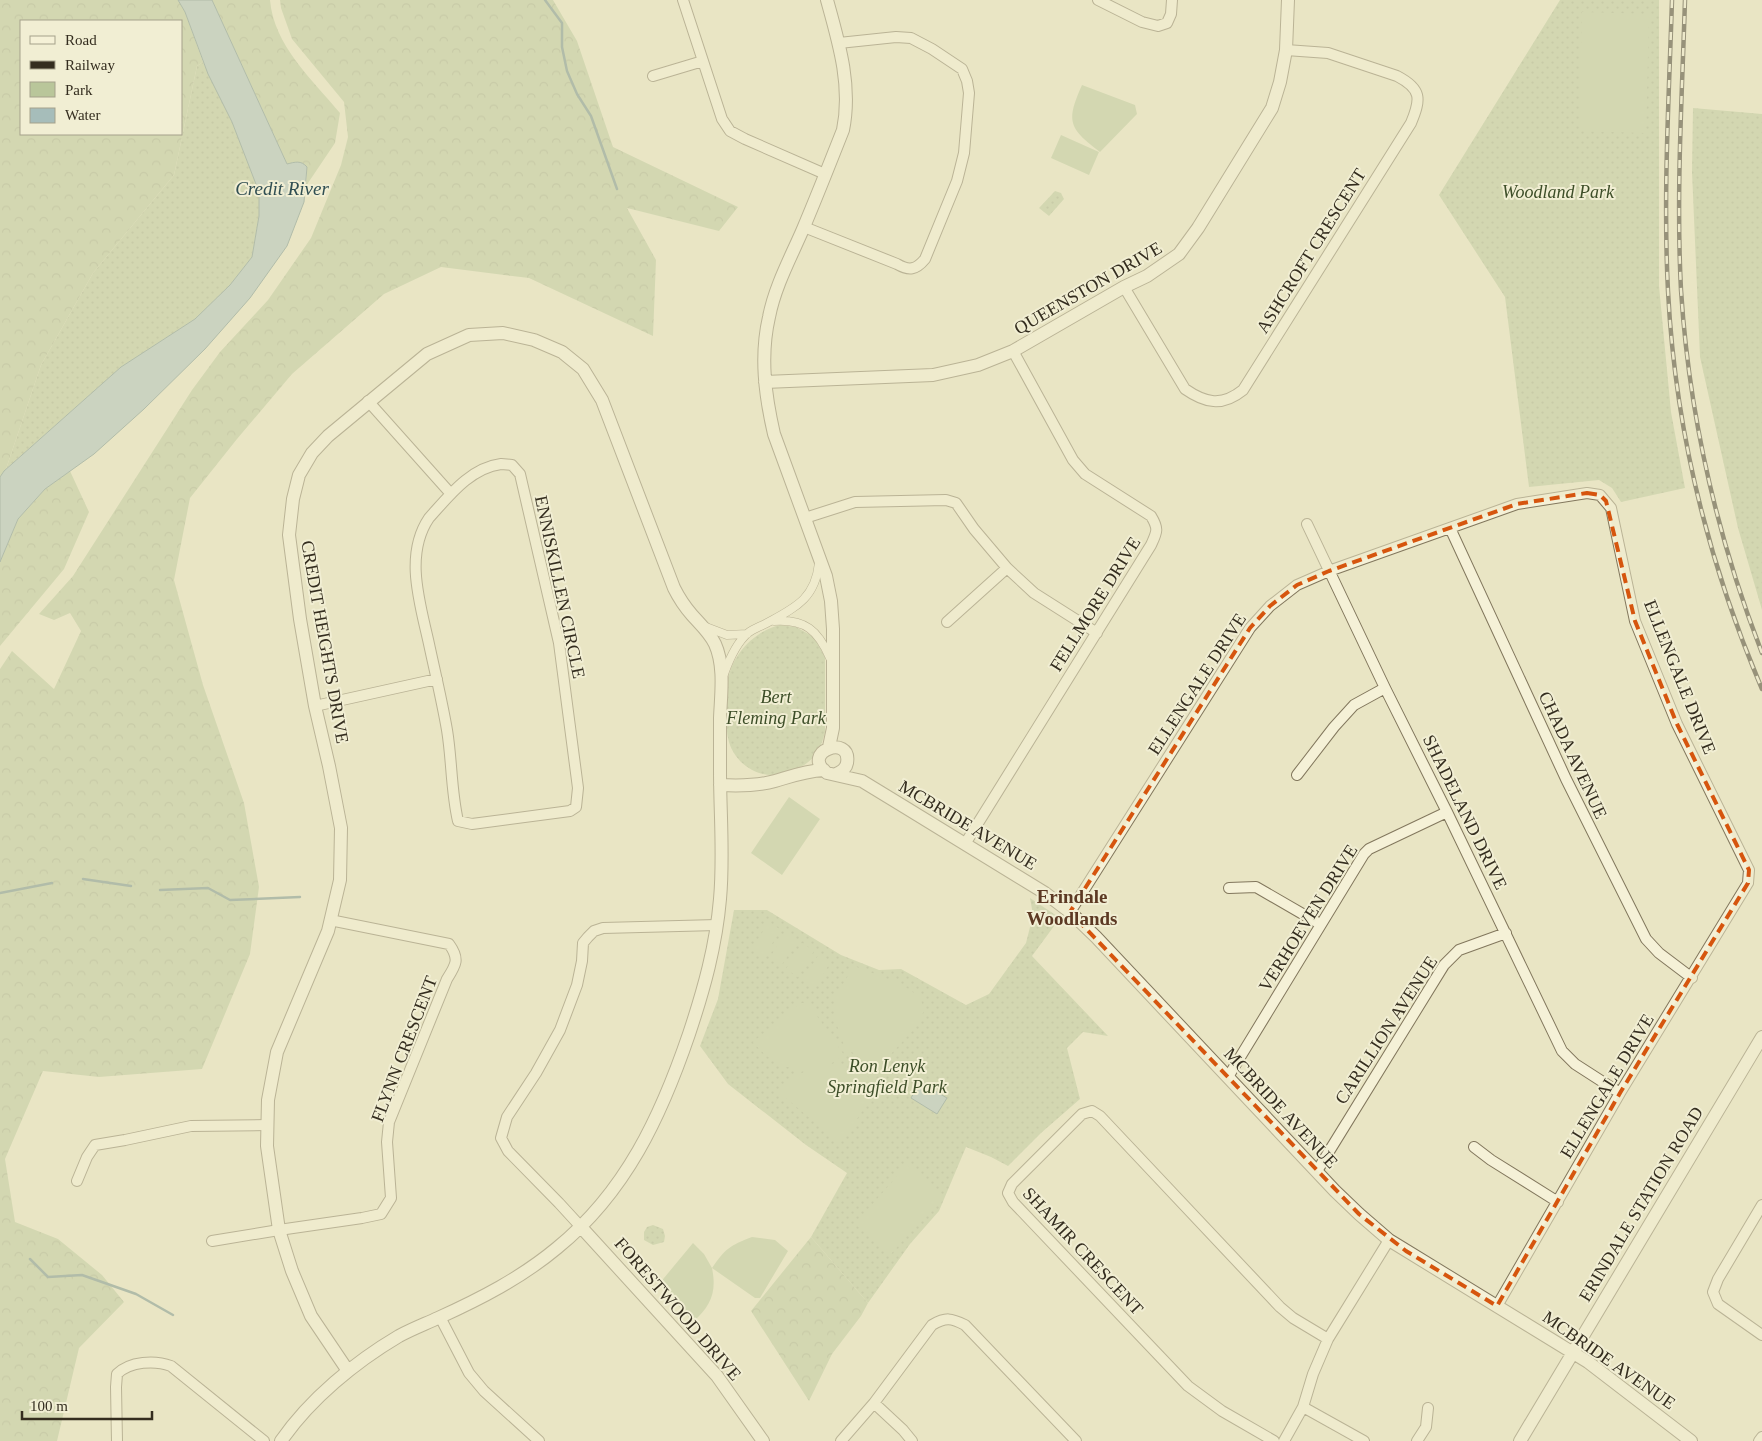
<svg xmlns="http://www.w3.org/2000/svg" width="1762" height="1441" font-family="'Times New Roman',serif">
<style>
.green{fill:url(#green-dots)}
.forest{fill:url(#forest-crowns);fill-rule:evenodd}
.pitch{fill:#b9c69a}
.water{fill:#a6bdba;stroke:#6e8a88}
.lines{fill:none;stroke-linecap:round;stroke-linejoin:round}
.stream{stroke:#6e8a88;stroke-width:2.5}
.pedestrian-casing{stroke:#82775d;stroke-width:9}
.minor-casing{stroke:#82775d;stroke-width:12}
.tertiary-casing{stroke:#82775d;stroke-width:14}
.pedestrian{stroke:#f5f1d7;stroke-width:8}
.minor{stroke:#f5f1d7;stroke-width:10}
.tertiary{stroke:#f5f1d7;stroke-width:12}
.rail-casing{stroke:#342d1f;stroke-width:4.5}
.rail{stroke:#f1eed3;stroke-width:2.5;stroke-dasharray:8;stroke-linecap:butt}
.marked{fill:none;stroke:#d6550e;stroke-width:4;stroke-dasharray:10 6;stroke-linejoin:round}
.labels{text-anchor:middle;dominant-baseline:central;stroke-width:4;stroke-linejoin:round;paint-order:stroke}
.park-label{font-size:18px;font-style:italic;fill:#3d4e28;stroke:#f1eed3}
.street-label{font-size:18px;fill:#342d1f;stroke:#f1eed3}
.water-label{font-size:19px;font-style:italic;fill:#304e52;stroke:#f1eed3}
.neighbourhood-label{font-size:19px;font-weight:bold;fill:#5c3923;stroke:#f1eed3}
</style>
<defs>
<pattern id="green-dots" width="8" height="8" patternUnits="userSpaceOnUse" patternTransform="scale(1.25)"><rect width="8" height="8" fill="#b9c69a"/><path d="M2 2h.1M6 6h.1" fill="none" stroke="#a0aa84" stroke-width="1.8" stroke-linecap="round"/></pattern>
<pattern id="forest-crowns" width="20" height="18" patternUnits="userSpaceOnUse" patternTransform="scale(1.25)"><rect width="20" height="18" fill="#b9c69a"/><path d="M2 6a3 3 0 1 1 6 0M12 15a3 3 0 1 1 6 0" fill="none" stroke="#a0aa84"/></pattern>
</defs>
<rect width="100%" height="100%" fill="#e9e5c4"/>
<!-- green -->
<path class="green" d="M1560,0H1659V286L1671,412L1685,488L1621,502L1612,488L1599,480L1529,487L1505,297L1439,195Z
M203,62L232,122L259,192V216L252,257L230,285L195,319L121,367L6,469L41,365L93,273L174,175L197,66Z
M1693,108L1762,114V610L1738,528L1700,357L1692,172Z
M1055,191L1061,193L1064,199L1049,216L1039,208Z
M780,625L796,627L814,637L825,657V732C820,753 810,766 789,771C784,773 779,775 774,775C752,776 732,759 728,738C726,729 727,720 727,711C727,702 726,693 727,684C731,656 752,632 780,625Z
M1030,898L1060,918L1032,956L1108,1036L1083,1032L1067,1048L1080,1099L1041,1133L1008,1166L991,1157L966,1147L939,1211L910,1244L868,1303L811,1237L847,1173L806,1145L728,1084L700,1046L718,999L734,910H767L841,955L879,970L901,969L966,1005L989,994L1026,943L1033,915Z
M653,1225L663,1229L665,1236L664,1242L653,1245L644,1240V1232L647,1227Z"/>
<!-- forest -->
<path class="forest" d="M0,0H178L185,12L203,62L197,66L174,175L93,273L41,365L6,469L0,477ZM21,21H181V134H21Z
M212,0H270C274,46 312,79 340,113L335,143L306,186L307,167L287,164Z
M280,0H553L577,41L613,147L738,207L719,231L627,208L656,260L653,336L529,278L441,267L384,294L292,374L237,439L190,498L174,580L203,685L244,803L259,887L250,954L202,1069L99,1077L43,1071L5,1159L15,1222L58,1239L102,1275L124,1302L79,1348L57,1441H0V669L12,651L54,689L81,631L70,613L54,620L39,614L73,576L192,390L220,352L268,300L311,238L341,165L348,137L344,102L292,39L281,8Z
M70,471L89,512L64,569L0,646V562L18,519L45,489Z
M811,1237L868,1303L861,1316L832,1354L809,1401L751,1311Z"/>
<!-- pitch -->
<path class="pitch" d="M1582,12L1649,14L1646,133L1579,131Z
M1082,85L1135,105L1137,114L1100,152C1068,128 1066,121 1082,85Z
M1061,135L1099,152L1089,175L1051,158Z
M789,797L820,819L782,875L751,853Z
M769,922L781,930L764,956L752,948Z
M785,933L798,940L781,966L769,959Z
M802,943L814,951L798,977L786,969Z
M819,954L831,961L815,988L803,980Z
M854,966L901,984L920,997L924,1011L914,1029L878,1068L845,1048L834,1017L835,997Z
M801,1003H808L844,1055L829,1065C853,1067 860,1070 879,1085L844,1139L837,1141L780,1093L792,1079L807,1070C781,1068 770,1061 753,1042Z
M907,1165L942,1196L890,1255L855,1224Z
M752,1237L775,1240L788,1251L760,1298H755L712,1268C717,1292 711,1306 693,1322L659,1284L693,1243L704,1254L712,1268C726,1248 729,1246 752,1237Z"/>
<!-- water -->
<path class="water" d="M178,0H212L287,164C295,162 301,160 307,167L304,202L287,246L250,298L205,349L144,409L94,454L45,489L18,519L0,562V477L4,471L121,367L195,319L230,285L252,257L259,216V192L232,122L208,74L185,12Z
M920,1082L947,1098L937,1114L911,1098Z"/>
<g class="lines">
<!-- stream -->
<path class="stream" d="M545,0L562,23V47L567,71L577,94L591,116L617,189
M83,879L131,886
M160,890L208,888L230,900L300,897
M0,893L52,883
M30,1259L48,1277L82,1275L136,1294L173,1315"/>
<defs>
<path id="pedestrian" d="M774,621C805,619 818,630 830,658
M706,627L727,635L747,634
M724,674C729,660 736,643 748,633C753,629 759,627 765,624C794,608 815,600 819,563"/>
<path id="minor" d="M683,0L722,119L730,131L745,139L825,174
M1098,0L1142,22L1158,26L1167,23L1171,14L1172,0
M653,76L703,61
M804,227L897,264C909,271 916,270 925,259L957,181L964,153L969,93L967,81L962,69L932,49L911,38L896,37L839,43
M1124,287L1185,389C1205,403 1222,407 1243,390L1411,123C1421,99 1422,89 1397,76L1328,53L1286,50
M368,401L451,494
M501,464L512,465L520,474L559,643L578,788L576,807L570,811L472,824L458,821C451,791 452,760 447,730C442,701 435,672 429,644C420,603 404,555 429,518C449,496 470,468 501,464Z
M805,518L855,502L946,500L956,503L974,529L1007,568L1034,593L1097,633
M1307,524L1385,688L1447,812L1562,1051L1575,1064L1620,1093
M1450,528L1566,779L1646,939L1659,953L1692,978
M947,622L1007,568
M315,706L437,679
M1297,775L1334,727L1354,705L1385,688
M965,844L1151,545C1157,532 1159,529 1151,516L1085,474L1073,460L1013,351
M1229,888L1256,887L1320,924
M1070,912L1250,628L1270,606L1297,585L1329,571L1517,504L1587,493L1600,495L1611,508L1635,621L1677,724L1749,870L1748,883L1620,1093L1497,1306
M1228,1077L1364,854L1369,849L1447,812
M1474,1147L1491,1160L1558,1202
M1317,1171L1444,965L1459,950L1506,933
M77,1181L87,1157L95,1145L125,1140L191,1126L268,1125
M1762,1205L1718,1279L1713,1292L1718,1304L1762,1335
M581,1227L559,1203L508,1151L501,1138L507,1117L536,1073L560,1030L577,985L582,961L583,943L588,937L594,931L603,928L717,925
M212,1241L279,1230L362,1218L381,1214L391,1198L387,1142L389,1122L447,979C456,965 460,959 449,944L330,920
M440,1317L469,1373L484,1391L539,1441
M874,1403L903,1430L912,1441
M1303,1407L1364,1441
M117,1441L116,1387L117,1374C130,1361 155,1360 171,1366L264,1441
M841,1441L874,1403L932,1325C946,1317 951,1318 965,1325L1076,1441
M1274,1441L1222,1411L1188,1386L1013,1202L1008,1193L1012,1184L1082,1114L1092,1111L1100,1116L1280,1307L1293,1318L1328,1339
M1284,1441L1303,1407L1313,1374L1328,1339L1389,1240
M1417,1441L1426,1427L1428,1408
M1759,1441L1762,1437"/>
<path id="tertiary" d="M827,0C839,43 852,86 843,130C830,163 817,196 803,229C791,257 775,286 769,317C760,356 765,395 774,434L826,576L831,601L833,629V728L829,747
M765,382L933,375L978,365L1013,351L1124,287L1147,276L1179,254L1198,228L1272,108L1280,82L1286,50L1288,0
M836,774C841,772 846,769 847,763C852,733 799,752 827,773L862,781L903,806L1045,893L1070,912L1096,937L1335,1191L1359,1214L1389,1240L1588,1362L1691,1441
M720,785C738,786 757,786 775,781C792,776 805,771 824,770
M581,1227L717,1376L763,1441
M281,1441C310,1399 355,1362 399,1336C412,1329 425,1324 438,1318C480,1299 521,1278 557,1248C626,1192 661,1116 689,1034C704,989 716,946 720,899C724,856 720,814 720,771C720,753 720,736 720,718C721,694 725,666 715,644C710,633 700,624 692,615C685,607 679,598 674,588L602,400L583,369L562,352L534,340L503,333L469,335L427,354L328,436L312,453L299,475L293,499L289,535L300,619L315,706L329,766L341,828L340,880L328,931L277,1052L268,1100L267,1146L279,1230L292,1271L311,1316L348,1371
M1520,1441L1762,1037"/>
</defs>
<!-- pedestrian casing -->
<use href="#pedestrian" class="pedestrian-casing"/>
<!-- minor casing -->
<use href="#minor" class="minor-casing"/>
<!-- tertiary casing -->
<use href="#tertiary" class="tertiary-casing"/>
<!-- pedestrian -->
<use href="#pedestrian" class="pedestrian"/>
<!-- minor -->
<use href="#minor" class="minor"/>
<!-- tertiary -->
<use href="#tertiary" class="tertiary"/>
<defs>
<path id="rail" d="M1672,0C1669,97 1663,194 1668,291C1675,429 1708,562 1762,689
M1685,0C1682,97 1676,194 1681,290C1689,415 1717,537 1762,653"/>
</defs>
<!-- rail casing -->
<use href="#rail" class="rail-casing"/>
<!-- rail -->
<use href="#rail" class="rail"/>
</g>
<!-- marked area -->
<path d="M0 0H1762V1441H0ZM1587,493L1600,495L1606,501L1635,621L1677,724L1749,870L1748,883L1620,1093L1497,1306L1406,1251L1359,1214L1070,912L1250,628L1270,606L1297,585L1329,571L1517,504Z" fill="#e9e5c4" fill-opacity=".55" fill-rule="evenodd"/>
<path class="marked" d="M1587,493L1600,495L1606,501L1635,621L1677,724L1749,870L1748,883L1620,1093L1497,1306L1406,1251L1359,1214L1070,912L1250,628L1270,606L1297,585L1329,571L1517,504Z"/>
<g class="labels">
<!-- park labels -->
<g class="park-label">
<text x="1558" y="192">Woodland Park</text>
<text x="776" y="697">Bert<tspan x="776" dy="21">Fleming Park</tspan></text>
<text x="887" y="1066">Ron Lenyk<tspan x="887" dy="21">Springfield Park</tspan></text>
</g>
<!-- street labels -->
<g class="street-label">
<text transform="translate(1311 251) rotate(-58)">ASHCROFT CRESCENT</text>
<text transform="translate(1088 288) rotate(-30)">QUEENSTON DRIVE</text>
<text transform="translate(560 587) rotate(78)">ENNISKILLEN CIRCLE</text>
<text transform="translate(1095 604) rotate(-58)">FELLMORE DRIVE</text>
<text transform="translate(325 642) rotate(80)">CREDIT HEIGHTS DRIVE</text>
<text transform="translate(1680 677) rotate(68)">ELLENGALE DRIVE</text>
<text transform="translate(1197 684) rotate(-57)">ELLENGALE DRIVE</text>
<text transform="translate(1573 755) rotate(65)">CHADA AVENUE</text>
<text transform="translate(1465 812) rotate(64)">SHADELAND DRIVE</text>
<text transform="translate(968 825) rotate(31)">MCBRIDE AVENUE</text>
<text transform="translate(1308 918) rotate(-58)">VERHOEVEN DRIVE</text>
<text transform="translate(1386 1030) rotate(-57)">CARILLION AVENUE</text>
<text transform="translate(404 1049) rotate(-69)">FLYNN CRESCENT</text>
<text transform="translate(1607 1086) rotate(-59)">ELLENGALE DRIVE</text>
<text transform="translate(1281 1108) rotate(47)">MCBRIDE AVENUE</text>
<text transform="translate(1641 1204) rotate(-59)">ERINDALE STATION ROAD</text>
<text transform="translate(1083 1251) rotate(47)">SHAMIR CRESCENT</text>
<text transform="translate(678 1309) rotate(49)">FORESTWOOD DRIVE</text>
<text transform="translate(1609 1360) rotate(35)">MCBRIDE AVENUE</text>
</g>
<!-- water labels -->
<g class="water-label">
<text x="282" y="188">Credit River</text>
</g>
<!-- neighbourhood labels -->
<g class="neighbourhood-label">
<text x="1072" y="896">Erindale<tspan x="1072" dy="22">Woodlands</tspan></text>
</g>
</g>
<!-- legend -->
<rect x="20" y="20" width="162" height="115" fill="#f1eed3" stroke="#a5a18b"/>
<rect x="30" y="36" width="25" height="8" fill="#f5f1d7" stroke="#a5a18b"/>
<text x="65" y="45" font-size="15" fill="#342d1f">Road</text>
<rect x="30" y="61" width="25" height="8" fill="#342d1f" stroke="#a5a18b"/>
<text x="65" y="70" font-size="15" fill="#342d1f">Railway</text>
<rect x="30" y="82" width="25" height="15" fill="#b9c69a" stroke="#a5a18b"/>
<text x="65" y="95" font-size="15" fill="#342d1f">Park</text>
<rect x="30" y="108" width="25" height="15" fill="#a6bdba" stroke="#a5a18b"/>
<text x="65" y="120" font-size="15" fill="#342d1f">Water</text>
<!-- scale -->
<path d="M22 1411v8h130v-8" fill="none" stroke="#342d1f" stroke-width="2.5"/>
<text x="30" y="1411" font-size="15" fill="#342d1f" stroke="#f1eed3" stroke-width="4" paint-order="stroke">100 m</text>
</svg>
